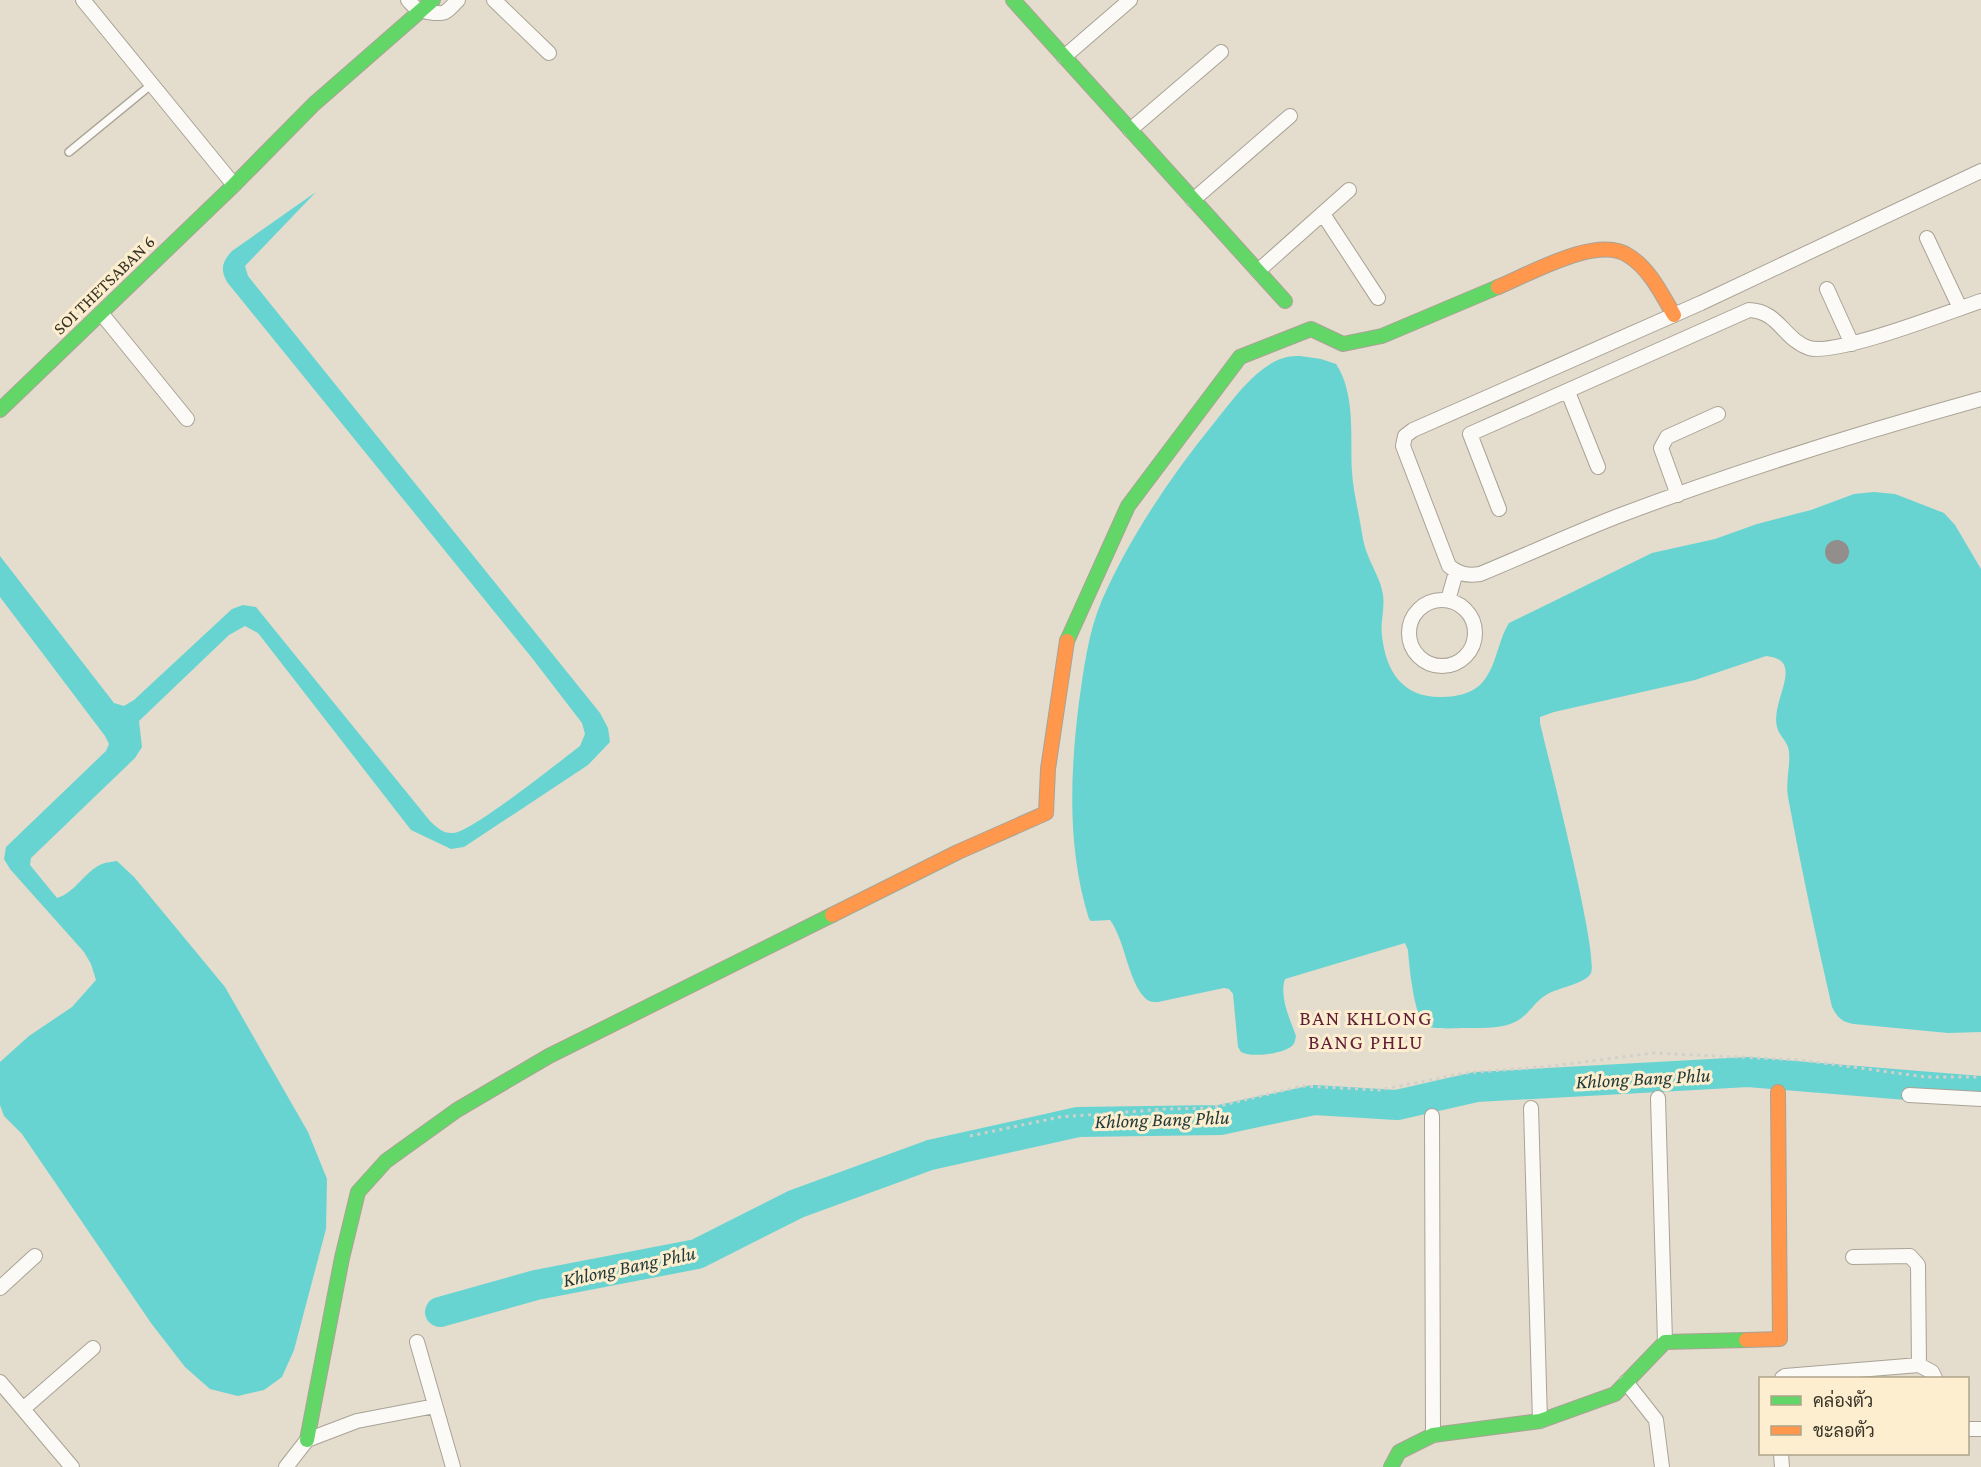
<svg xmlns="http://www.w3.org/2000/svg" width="1981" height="1467" font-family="'Crimson Pro',Sarabun,serif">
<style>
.water{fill:#67d4d2}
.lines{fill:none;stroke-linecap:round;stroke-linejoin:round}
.river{stroke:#67d4d2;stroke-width:30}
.building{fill:#938d8b}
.lane-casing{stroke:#a9a396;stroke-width:10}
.street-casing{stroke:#a9a396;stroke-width:16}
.fast-casing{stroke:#a9a396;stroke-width:16}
.slow-casing{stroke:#a9a396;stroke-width:16}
.path{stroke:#d2d0cb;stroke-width:3;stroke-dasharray:3 4.5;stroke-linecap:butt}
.lane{stroke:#fbfaf7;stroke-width:7}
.street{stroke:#fbfaf7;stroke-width:14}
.fast{stroke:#63d668;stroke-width:14}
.slow{stroke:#ff974d;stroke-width:14}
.labels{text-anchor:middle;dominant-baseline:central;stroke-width:6;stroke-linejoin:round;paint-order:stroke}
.street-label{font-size:18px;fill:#393427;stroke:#fceece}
.water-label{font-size:20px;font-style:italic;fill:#1f3838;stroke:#fceece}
.quarter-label{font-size:21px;letter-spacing:1.5px;fill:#611f3a;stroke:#fceece}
</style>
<rect width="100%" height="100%" fill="#e4dccc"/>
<!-- water -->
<path class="water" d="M316,192L245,266L248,276L600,713L608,728L610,742L588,765L464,847L451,849L411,830L258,633L245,626L229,635L139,721L142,747L135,758L31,858L30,865L57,898C75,893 85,871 102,864C107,862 112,862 117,861L134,877L225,987L308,1132L327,1179L326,1229L294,1350L282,1377L264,1390L238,1396L210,1389L185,1367L151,1323L22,1134L4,1116L0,1105V1062L29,1036L72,1007L96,980L91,964L84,952L10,869L4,859L6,847L106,751L109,744L105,736L0,597V556L114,703L124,706L134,700L232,609L243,605L256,607L430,821C438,828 443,834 454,833C473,831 559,762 580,746L585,734L582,723L532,658L227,282C220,269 222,262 232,251Z
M1300,356L1321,359L1336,364C1356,394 1350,438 1352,472C1353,488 1357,505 1360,522C1362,532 1363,543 1367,553C1372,567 1381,580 1383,595C1385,609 1380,623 1382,636C1386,672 1403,698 1442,697C1455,697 1470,694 1480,685C1497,668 1497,642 1509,623L1652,553L1715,539L1757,524L1811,510L1854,494L1874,492L1895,494L1944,513L1955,525L1981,569V1032L1948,1033L1854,1024C1842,1022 1838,1018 1832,1007C1816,938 1801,867 1788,797C1785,781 1792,760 1788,747C1785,739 1779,735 1777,727C1770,700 1807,660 1766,656L1695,680L1554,712L1540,717V723C1548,757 1599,954 1591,973C1586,984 1556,988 1546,995C1535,1001 1528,1016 1515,1022C1501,1029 1481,1028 1466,1028C1457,1028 1432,1030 1425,1025C1414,1016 1409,965 1408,950L1405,943L1285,979C1279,997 1290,1019 1296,1036C1295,1040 1295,1042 1293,1045C1284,1054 1252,1058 1241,1052L1238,1047L1233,994L1229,989L1224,988L1158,1002C1152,1002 1149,1002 1145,998C1128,981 1125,940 1110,920L1091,921L1089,919C1067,848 1070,775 1079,702C1084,668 1088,633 1102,600C1130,537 1170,477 1214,423C1231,402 1258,363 1287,357C1291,356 1296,356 1300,356Z"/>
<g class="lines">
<!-- river -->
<path class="river" d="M440,1312L536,1285L697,1254L796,1204L930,1155L1078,1122L1220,1120L1314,1100L1397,1105L1476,1087L1748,1072L1981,1091"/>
</g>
<!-- building -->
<path class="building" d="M1825 552a12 12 0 1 1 24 0a12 12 0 1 1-24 0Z"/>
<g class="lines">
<defs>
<path id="lane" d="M69,152L152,84"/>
<path id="street" d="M83,0L234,185
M408,0C416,9 416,10 428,12C447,15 445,13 458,0
M494,0L549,53
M1064,57L1130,0
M1130,130L1221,52
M1981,171L1701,303L1413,430L1405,436L1403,446L1449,566C1459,574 1467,576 1480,574C1526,555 1572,534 1618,516C1737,471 1859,433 1981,399
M1193,200L1290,116
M1323,214L1378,298
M1927,238L1960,308
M1258,271L1349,190
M1827,289L1852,344
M101,313L187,419
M1568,392L1598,467
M1678,495L1661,448L1667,437L1718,414
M1499,509L1470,434L1749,310C1779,311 1783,339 1809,348C1836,356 1948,312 1981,301
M1409 633a33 33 0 1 1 66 0a33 33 0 1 1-66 0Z
M1448,600L1456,572
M1909,1095L1981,1099
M1658,1098L1665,1342
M1531,1108L1540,1421
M1432,1116L1433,1435
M1853,1257L1910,1256L1918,1265L1919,1365
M0,1288L35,1256
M417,1342L453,1467
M1782,1378L1785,1376L1919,1365L1932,1372L1935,1378
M0,1382L72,1467
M1626,1382L1656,1420L1662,1467
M23,1409L93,1348
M1968,1429H1981
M1781,1454L1782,1467
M286,1467L307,1440L357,1421L435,1406"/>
<path id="fast" d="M1013,0L1285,301
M0,410L234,185L314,104L433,0
M1067,641L1128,506L1240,357L1311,329L1343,344L1382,336L1498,287
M307,1440L342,1258L358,1192L386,1161L457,1110L549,1056L832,915
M1391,1467L1399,1452L1433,1435L1540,1421L1615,1394L1665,1342L1746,1340"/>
<path id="slow" d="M1498,287C1530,274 1598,234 1629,256C1650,269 1662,295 1674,315
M832,915L958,852L1046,813L1048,769L1067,641
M1746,1340L1780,1339L1778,1092"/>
</defs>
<!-- lane casing -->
<use href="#lane" class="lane-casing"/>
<!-- street casing -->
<use href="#street" class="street-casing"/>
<!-- fast casing -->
<use href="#fast" class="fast-casing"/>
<!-- slow casing -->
<use href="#slow" class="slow-casing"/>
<!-- path -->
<path class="path" d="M970,1136L1060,1117L1165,1109L1211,1108L1302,1086L1379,1090L1465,1073L1544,1067L1653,1053L1801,1060L1926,1077H1981"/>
<!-- lane -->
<use href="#lane" class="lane"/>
<!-- street -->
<use href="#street" class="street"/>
<!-- fast -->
<use href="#fast" class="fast"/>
<!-- slow -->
<use href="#slow" class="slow"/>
</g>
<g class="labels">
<!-- street labels -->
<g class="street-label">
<text transform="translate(104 285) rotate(-44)">SOI THETSABAN 6</text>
</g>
<!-- water labels -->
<g class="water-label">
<text transform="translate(1643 1078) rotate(-3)">Khlong Bang Phlu</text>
<text transform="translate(1162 1119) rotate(-2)">Khlong Bang Phlu</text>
<text transform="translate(629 1266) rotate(-12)">Khlong Bang Phlu</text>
</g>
<!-- quarter labels -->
<g class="quarter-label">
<text x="1366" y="1018">BAN KHLONG<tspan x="1366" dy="24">BANG PHLU</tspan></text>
</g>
</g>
<!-- legend -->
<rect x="1759" y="1377" width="210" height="78" fill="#fceece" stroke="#aea48b" stroke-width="1.5"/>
<rect x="1771" y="1396" width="30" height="9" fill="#63d668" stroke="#aea48b" stroke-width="1.5"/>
<text x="1813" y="1407" font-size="18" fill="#393427">คล่องตัว</text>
<rect x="1771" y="1426" width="30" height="9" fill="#ff974d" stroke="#aea48b" stroke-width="1.5"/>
<text x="1813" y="1437" font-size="18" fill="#393427">ชะลอตัว</text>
</svg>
